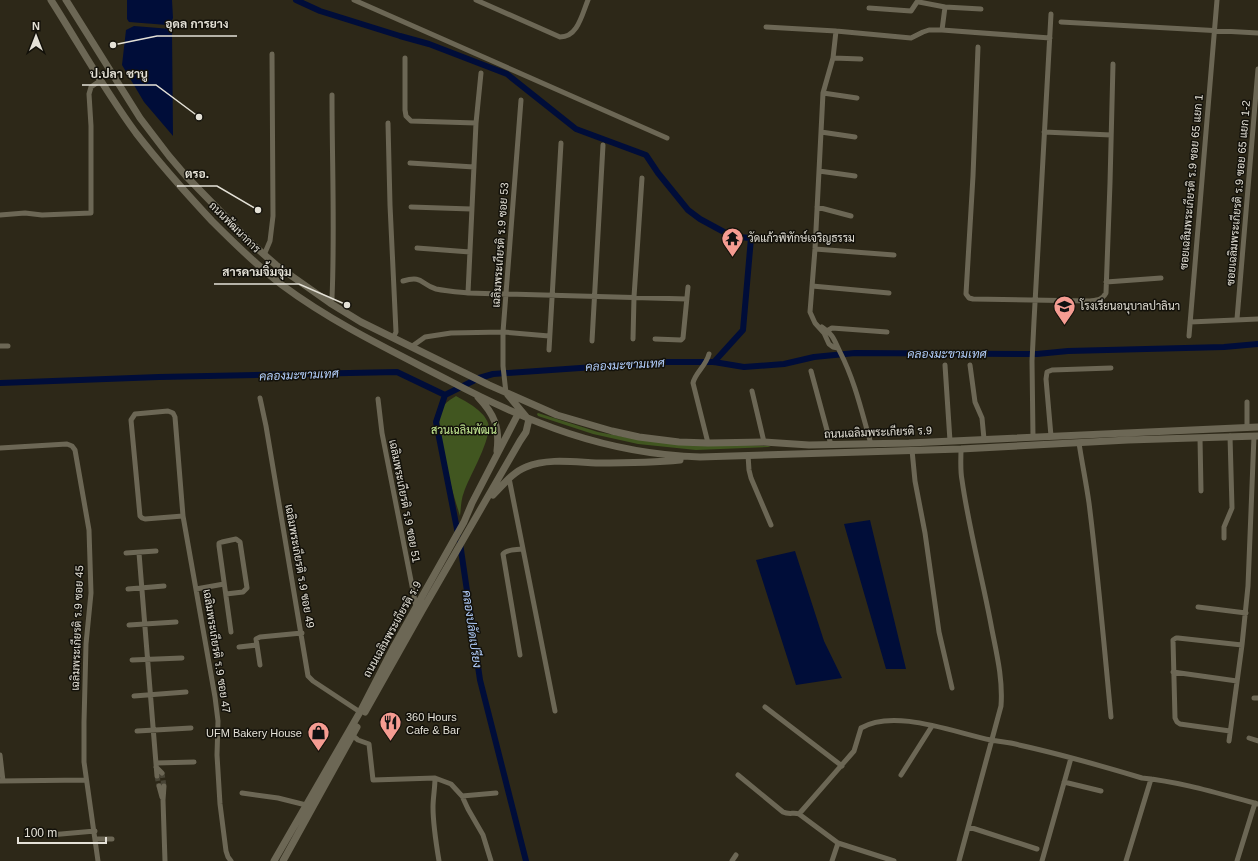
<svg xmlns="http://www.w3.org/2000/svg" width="1258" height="861" font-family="Helvetica,Sarabun,sans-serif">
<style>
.green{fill:#415620}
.water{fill:#000d39}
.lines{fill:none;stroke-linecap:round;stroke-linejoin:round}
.canal{stroke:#000d39;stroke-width:6}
.street-tunnel{stroke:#484435;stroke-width:5;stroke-dasharray:5 2.5;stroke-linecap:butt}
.street{stroke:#6c6755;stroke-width:5}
.secondary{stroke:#6c6755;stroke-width:7}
.labels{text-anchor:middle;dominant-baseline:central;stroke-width:3;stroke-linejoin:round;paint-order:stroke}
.street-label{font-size:11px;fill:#e4e1d7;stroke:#13110a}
.poi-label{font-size:11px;fill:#e4e1d7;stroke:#13110a;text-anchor:start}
.park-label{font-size:11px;fill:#c6ec95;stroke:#13110a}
.water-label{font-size:12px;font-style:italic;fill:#b1cdfb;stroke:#13110a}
.leader{fill:none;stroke:#e4e1d7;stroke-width:1.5}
.callout-dot{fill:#e4e1d7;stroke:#13110a;stroke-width:1.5}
.callout-label{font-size:12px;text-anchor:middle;font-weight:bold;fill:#e4e1d7;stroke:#13110a;stroke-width:3;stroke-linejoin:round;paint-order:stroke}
</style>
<rect width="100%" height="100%" fill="#2d2818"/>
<!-- green -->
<path class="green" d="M456,396C467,402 484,411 488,423C493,437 469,477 464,492C461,499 461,508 460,516C454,496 432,426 442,408C445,403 451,399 456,396Z
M538,413L598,432L630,438L734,445L771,446L768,447L696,450L638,444L593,434L538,416L537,414Z"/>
<!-- water -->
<path class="water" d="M127,0H172L173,18L171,23L167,25L129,22L127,19Z
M134,26L171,29L172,30L173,136L144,102L122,65L126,30Z
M870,520L906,669H886L844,524Z
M795,551L824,641L842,678L796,685L756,560Z"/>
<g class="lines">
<!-- canal -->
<path class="canal" d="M296,0L320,11L400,36L429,44L507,74L576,129L646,155L658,173L688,210L700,219L724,232L738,237L751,238L743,330L714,362
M0,383L159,377L397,372L445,395
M445,395L479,378L493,374L667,362H714L744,367L784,364L814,357L855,353L1037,354L1068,351L1224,347L1258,344
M445,395L436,422L458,534
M460,543L480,680L526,861"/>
<!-- street-tunnel -->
<path class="street-tunnel" d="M162,773L164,786
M157,776L159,786"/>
<!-- street -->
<path class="street" d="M354,0L667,138
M476,0L560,37C578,37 582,14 588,0
M869,8L911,11L917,2H919L945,7L981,9
M1061,22L1258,33
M766,27L836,31L911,38L923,32L929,30H942L1050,38
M942,30L945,7
M836,31L833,58L823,93L815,249L810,312L815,323L824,333L829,344L833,347L838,348
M978,47L973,176L966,294L969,298L973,299L1090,301C1098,300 1102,300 1106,293L1110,183L1113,64
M405,58V110L406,116L411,121L476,123
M833,58L861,59
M823,93L857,98
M388,123L390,205L396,332L393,338
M821,132L855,137
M1044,132L1111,135
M410,163L474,167
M819,171L855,176
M411,207L471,209
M817,207L851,216
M0,215L25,213L42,215L91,213V126L89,94L91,87L101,80
M417,248L470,252
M815,249L894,255
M264,255L270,241L273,216L272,54
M403,281C423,275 420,284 436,289C446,291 458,292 468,293L687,299
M1106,282L1161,278
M812,286L889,293
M468,293L476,123L481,73
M330,303L332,298C335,230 332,163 332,95
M1237,319L1258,69
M1190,322L1258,319
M822,327C834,335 834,340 840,352C855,381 862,413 871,444
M825,332L832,328L887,332
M1189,336L1217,0
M633,339L634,297L642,178
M655,339L681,340L683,338L688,287
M592,341L603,145
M0,346H8
M411,347L425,337L451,333L503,332L549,336
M549,350L561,143
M945,365L950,441
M970,365L975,402L982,418L984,439
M811,371L831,445
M752,391L764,442
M506,393L503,366V332L521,100
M260,398L266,426L308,676L313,681L360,712
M378,399L382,433L416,606
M1247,428V402
M1051,436L1046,379L1047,372L1052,370L1111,368
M1033,437L1032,361L1034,321L1051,14
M1200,438L1201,491
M708,443L693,383C695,373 706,366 709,354
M1079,443C1082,463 1086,482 1089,503C1098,574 1104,645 1111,717
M0,448L67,444L72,446L75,450L89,530L91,593L86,644L84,722V762L98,861
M912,450L915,481L925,533L939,632L952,688
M748,455L749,470L751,478L771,525
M509,478L555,711
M183,516L145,519L142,518L140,516L131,420L135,414L168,411L173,413L175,417L183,516L215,697L218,721L217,755L220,804L226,851L228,857L231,861
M1224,538V527L1232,508L1230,436
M126,553L156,551
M139,553L157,776
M128,589L164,586
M196,589L224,584
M226,594L243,592L247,588L240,542L236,539L222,542L219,543V546L231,632
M1198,607L1246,613
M129,625L176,622
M257,645L260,665
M239,647L257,645L256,639L260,637L302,633
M520,655L503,554C507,549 516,550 522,549
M132,660L182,658
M1173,672L1237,681
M134,696L186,692
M1254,698H1258
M765,707L842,766
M137,731L191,728
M1230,731L1180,724L1177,722L1175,718L1173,640L1176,638H1178L1242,645
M352,735L358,740L369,744L373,780L435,778L451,784L462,796L468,809L483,835L491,861
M1249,738L1258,741
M1229,741L1242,645L1248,586L1254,436
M0,755L3,781
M156,763L194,762
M156,767L162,773
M738,775L783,812C789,815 794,812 799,814L838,843L894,861
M901,775L932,726
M435,778C435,788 433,798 433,807C433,825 436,843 439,861
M0,781L86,780
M1064,782L1101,791
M159,786L162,797
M164,786L163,800L165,861
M242,793L278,798L306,805
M462,796L496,793
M799,814L854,751L861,728C894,708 956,733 991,740C1000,742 1010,742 1019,745C1060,754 1102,766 1142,778C1182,782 1220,794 1258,804
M969,827L1037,849
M50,835L95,831
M96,839H112
M732,861L736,855
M832,861L838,843
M959,861L1001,706C1003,680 997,655 992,630C983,580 969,530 962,480C960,470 961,459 961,449
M1042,861L1071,758
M1126,861L1151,779
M1237,861L1255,803"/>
<!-- secondary -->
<path class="secondary" d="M51,0C79,44 105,91 136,133C160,164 185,192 212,221C234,243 257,266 282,285C333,323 392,351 448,380C529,423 606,454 700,457L961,449L1128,440L1258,436
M66,0L140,118L169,156L186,176L252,244L276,265L330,303L361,322L489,385L557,415L612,431L639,437L679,442L708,443L764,442L809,445L909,443L1258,427
M508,395L528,419
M478,397C494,414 500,427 497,451
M493,495C503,485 513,472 526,467C547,458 574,462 596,463C624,463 652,463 680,460
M365,712L423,609L520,441L526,432L529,419
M274,861L360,712L393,648L464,522L472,503L518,414
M283,861L357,727"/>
</g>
<!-- icons -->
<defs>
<symbol id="temple-pin" viewBox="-11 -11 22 30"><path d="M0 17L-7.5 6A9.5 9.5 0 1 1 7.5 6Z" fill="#f59c92" stroke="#13110a"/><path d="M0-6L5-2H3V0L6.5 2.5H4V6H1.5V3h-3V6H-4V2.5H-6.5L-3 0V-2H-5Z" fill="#111"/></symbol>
<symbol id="school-pin" viewBox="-11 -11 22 30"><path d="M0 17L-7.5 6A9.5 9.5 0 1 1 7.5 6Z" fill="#f59c92" stroke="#13110a"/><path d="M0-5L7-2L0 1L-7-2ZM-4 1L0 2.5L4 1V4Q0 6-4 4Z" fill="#111"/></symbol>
<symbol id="restaurant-pin" viewBox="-11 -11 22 30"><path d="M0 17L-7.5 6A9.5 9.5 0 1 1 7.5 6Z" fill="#f59c92" stroke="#13110a"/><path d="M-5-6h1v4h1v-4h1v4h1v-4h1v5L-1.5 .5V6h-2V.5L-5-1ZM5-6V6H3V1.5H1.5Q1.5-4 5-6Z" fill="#111"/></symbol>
<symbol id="shop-pin" viewBox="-11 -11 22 30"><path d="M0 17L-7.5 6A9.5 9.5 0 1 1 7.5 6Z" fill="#f59c92" stroke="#13110a"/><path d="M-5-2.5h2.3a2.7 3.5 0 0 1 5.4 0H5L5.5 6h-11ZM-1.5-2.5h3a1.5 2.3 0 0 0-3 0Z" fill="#111"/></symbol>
</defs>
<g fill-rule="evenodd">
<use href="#temple-pin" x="720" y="226" width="25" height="34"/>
<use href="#school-pin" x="1052" y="294" width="25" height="34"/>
<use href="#restaurant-pin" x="378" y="710" width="25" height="34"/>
<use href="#shop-pin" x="306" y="720" width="25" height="34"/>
</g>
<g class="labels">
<!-- street labels -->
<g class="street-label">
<text transform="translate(1191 182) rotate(-85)">ซอยเฉลิมพระเกียรติ ร.9 ซอย 65 แยก 1</text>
<text transform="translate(1238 193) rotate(-85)">ซอยเฉลิมพระเกียรติ ร.9 ซอย 65 แยก 1-2</text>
<text transform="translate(235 227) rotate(45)">ถนนพัฒนาการ</text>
<text transform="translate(500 245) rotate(-86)">เฉลิมพระเกียรติ ร.9 ซอย 53</text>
<text transform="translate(878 432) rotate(-2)">ถนนเฉลิมพระเกียรติ ร.9</text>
<text transform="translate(405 501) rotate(79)">เฉลิมพระเกียรติ ร.9 ซอย 51</text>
<text transform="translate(300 566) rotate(80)">เฉลิมพระเกียรติ ร.9 ซอย 49</text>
<text transform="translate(77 628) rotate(-88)">เฉลิมพระเกียรติ ร.9 ซอย 45</text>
<text transform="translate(392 629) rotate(-61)">ถนนเฉลิมพระเกียรติ ร.9</text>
<text transform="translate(217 651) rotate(81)">เฉลิมพระเกียรติ ร.9 ซอย 47</text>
</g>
<!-- poi labels -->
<g class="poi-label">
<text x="748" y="238">วัดแก้วพิทักษ์เจริญธรรม</text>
<text x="1080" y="306">โรงเรียนอนุบาลปาลินา</text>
<text x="406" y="717">360 Hours<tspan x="406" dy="13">Cafe &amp; Bar</tspan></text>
<text x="302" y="733" text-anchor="end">UFM Bakery House</text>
</g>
<!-- park labels -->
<g class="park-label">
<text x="464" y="430">สวนเฉลิมพัฒน์</text>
</g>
<!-- water labels -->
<g class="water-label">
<text x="947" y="354">คลองมะขามเทศ</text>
<text transform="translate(625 365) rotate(-3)">คลองมะขามเทศ</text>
<text transform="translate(299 375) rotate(-2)">คลองมะขามเทศ</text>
<text transform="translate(472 629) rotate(82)">คลองปลัดเปรียง</text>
</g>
</g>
<!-- callouts -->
<path class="leader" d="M113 45L157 36H237M199 117L156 85H82M258 210L217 186H177M347 305L299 284H214"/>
<g class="callout-dot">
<circle cx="113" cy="45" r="4"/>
<circle cx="199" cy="117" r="4"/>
<circle cx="258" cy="210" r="4"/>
<circle cx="347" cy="305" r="4"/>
</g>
<g class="callout-label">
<text x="197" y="28">อุดล การยาง</text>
<text x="119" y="78">ป.ปลา ชาบู</text>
<text x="197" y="178">ตรอ.</text>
<text x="257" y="276">สารคามจิ้มจุ่ม</text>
</g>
<!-- north arrow -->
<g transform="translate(36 36)" stroke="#13110a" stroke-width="3" paint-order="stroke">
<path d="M0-3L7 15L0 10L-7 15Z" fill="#e4e1d7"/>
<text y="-6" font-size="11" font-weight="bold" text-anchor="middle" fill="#e4e1d7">N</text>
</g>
<!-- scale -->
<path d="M18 837v6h88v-6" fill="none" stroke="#e4e1d7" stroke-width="2"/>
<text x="24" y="837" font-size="12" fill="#e4e1d7" stroke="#13110a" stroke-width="3" paint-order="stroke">100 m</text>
</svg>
